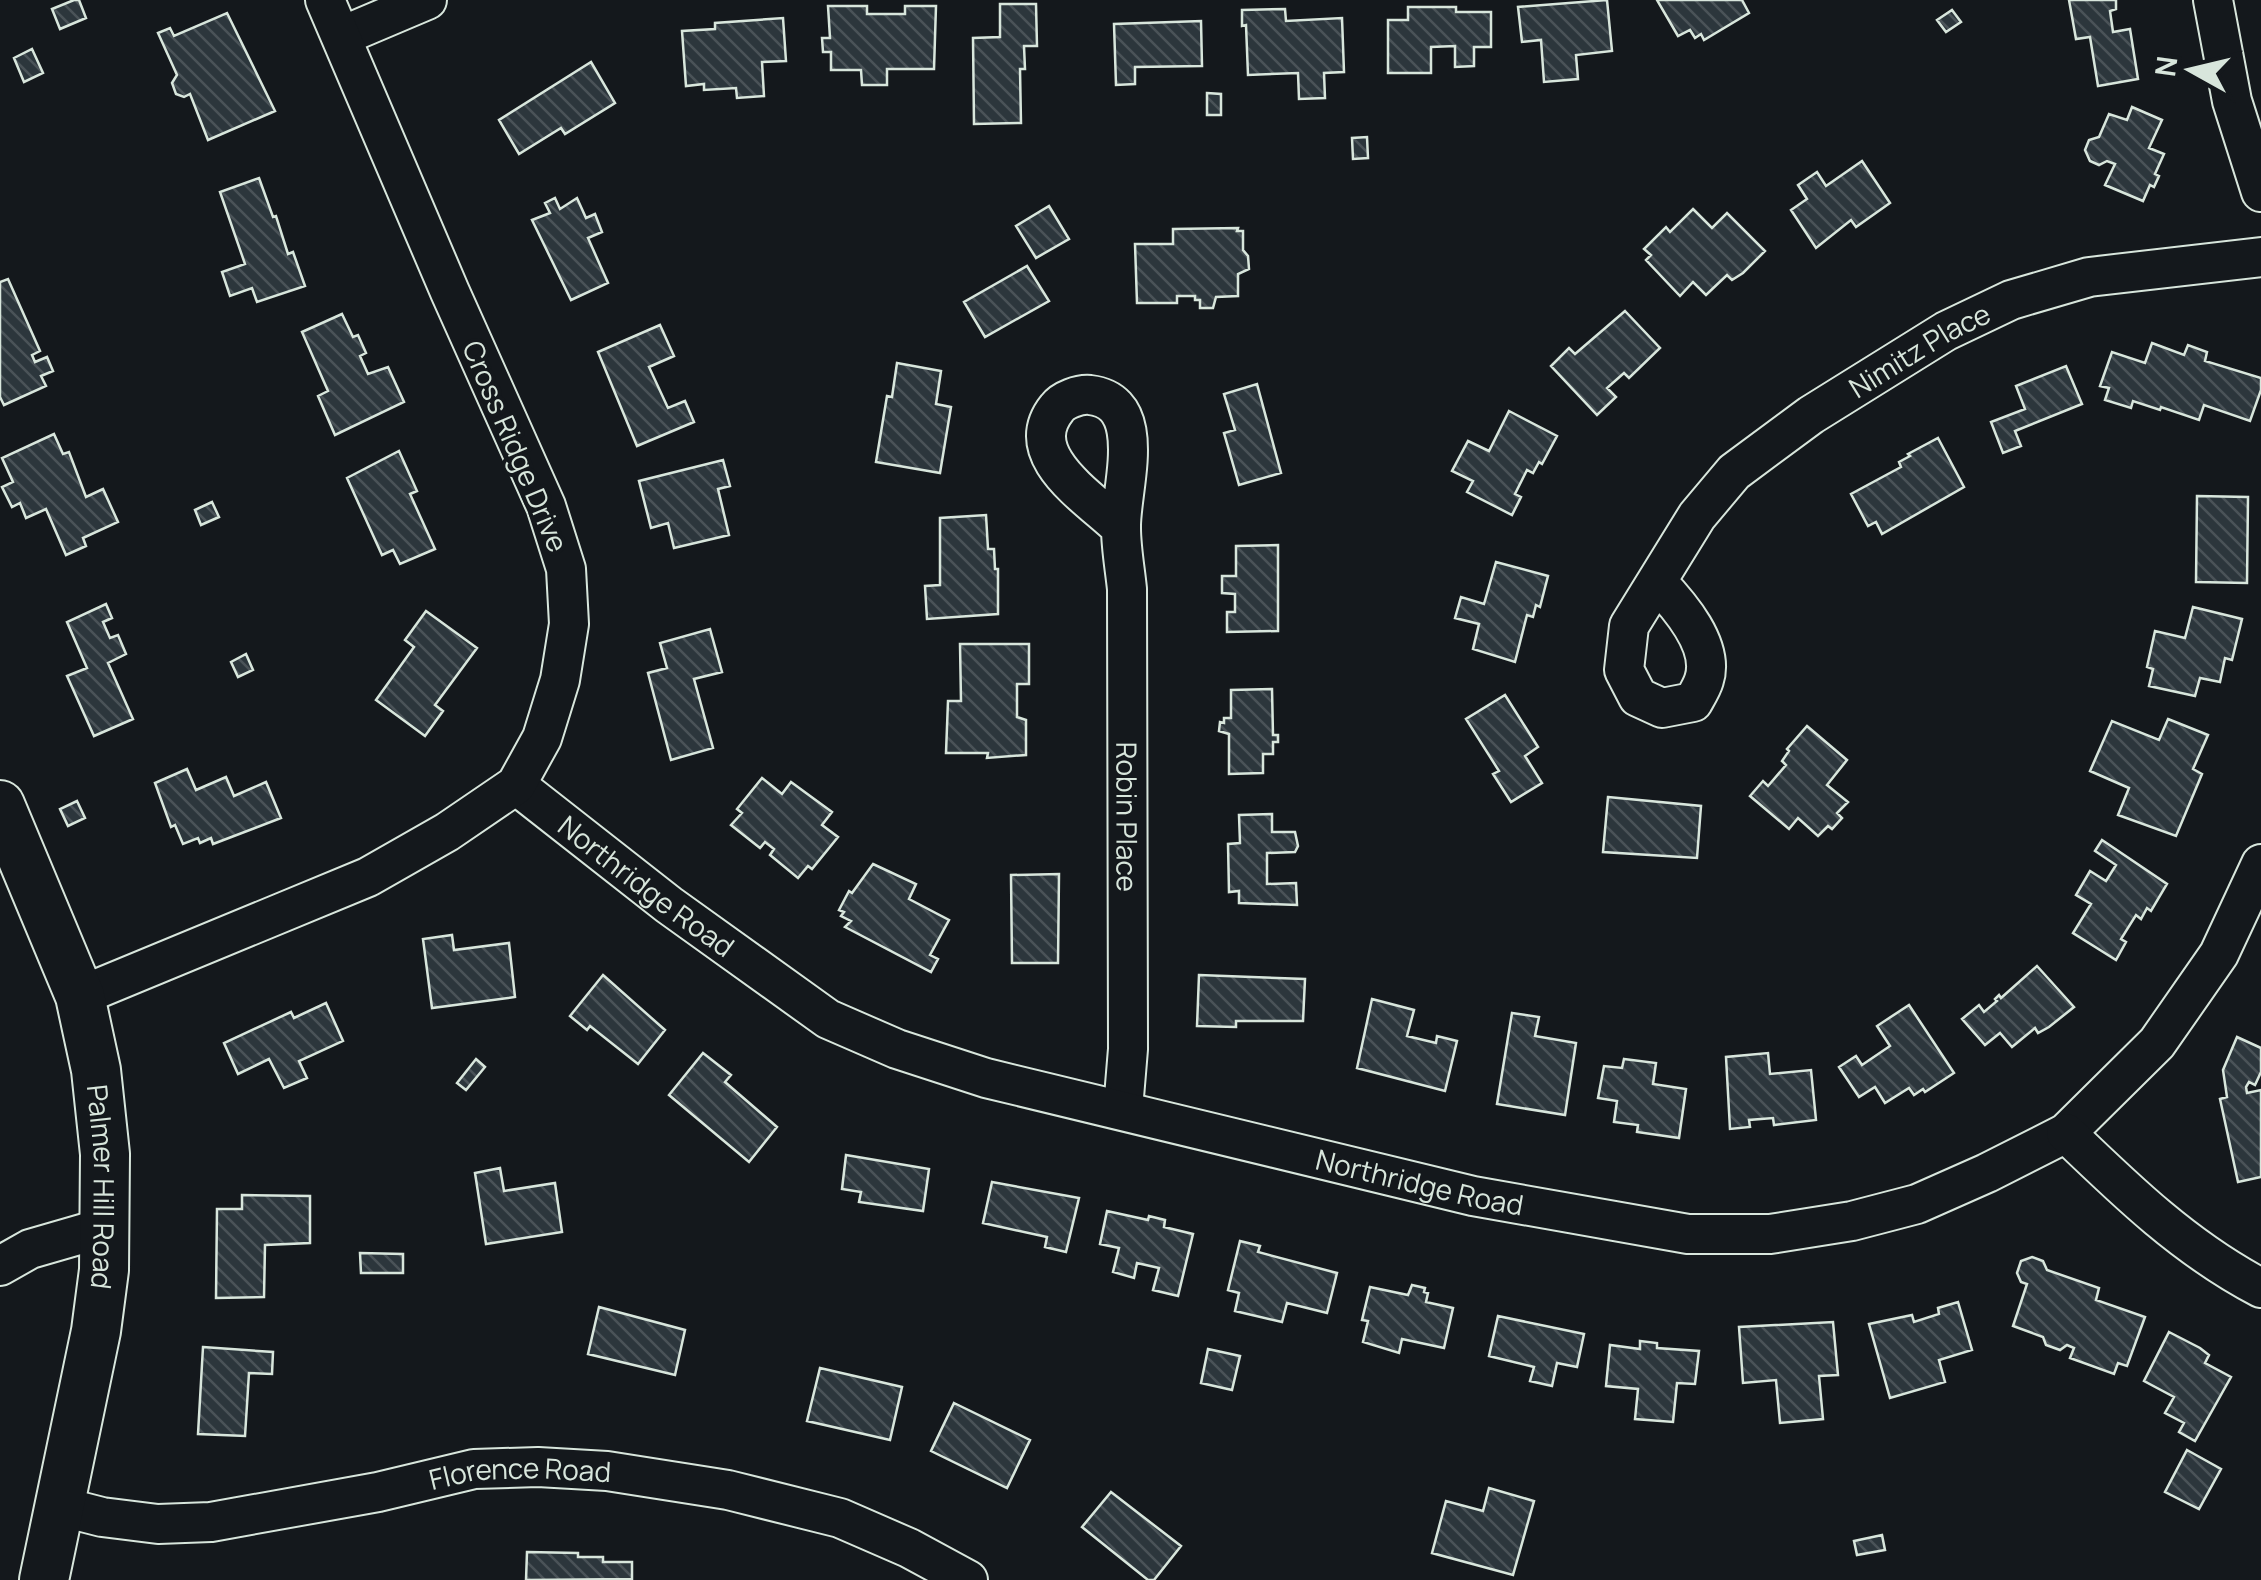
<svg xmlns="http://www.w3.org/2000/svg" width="2261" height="1580" font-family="Manrope,sans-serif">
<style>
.building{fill:url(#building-back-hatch);stroke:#d8e6dc;stroke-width:2.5}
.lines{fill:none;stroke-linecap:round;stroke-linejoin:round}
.minor-casing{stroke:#d8e6dc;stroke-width:42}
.major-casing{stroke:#d8e6dc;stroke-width:52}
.minor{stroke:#14181c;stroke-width:38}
.major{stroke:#14181c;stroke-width:48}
.labels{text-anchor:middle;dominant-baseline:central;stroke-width:8;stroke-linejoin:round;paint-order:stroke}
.street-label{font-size:28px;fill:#d8e6dc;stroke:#14181c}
</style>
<defs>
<pattern id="building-back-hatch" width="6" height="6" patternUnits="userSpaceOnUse" patternTransform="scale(2.5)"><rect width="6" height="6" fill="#2c363c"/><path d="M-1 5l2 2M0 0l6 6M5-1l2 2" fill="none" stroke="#4a5358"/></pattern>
</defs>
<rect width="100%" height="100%" fill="#14181c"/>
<!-- building -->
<path class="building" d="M74,0H79L86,18L60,29L52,9Z
M1607,0L1612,51L1576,55L1578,79L1544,82L1541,40L1522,42L1518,7Z
M1657,0H1742L1749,13L1704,40L1701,34L1695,38L1690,30L1678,36Z
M2069,0H2116V9L2110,11L2113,32L2130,29L2138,79L2098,86L2090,37L2076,39Z
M1000,4H1036L1037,46H1024L1025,69H1020L1021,123L974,124L973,38L1000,37Z
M828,6H867V14H905V6H936L934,69H887V85H862L861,70H831V52H823L822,38H830Z
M1408,7H1456V12H1491V47H1474V66L1455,67V46L1431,47V73H1388V20H1408Z
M1285,9L1286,21L1342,18L1344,72L1324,73L1325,98L1299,99L1298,73L1248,75L1246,25L1242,26V10Z
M1952,10L1961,22L1946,32L1937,20Z
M227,13L275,111L208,140L190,94L184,97L176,94L172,83L177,75L158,33L170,28L174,36Z
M783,18L786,61L762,62L764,96L737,98L736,88L704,90V84L686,86L682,31L715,29V23Z
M1201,21L1202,66L1135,67V84L1116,85L1114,24Z
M32,49L43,73L24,82L14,58Z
M591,62L615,103L565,134L561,128L519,154L499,120Z
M1207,93L1221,94V115H1207Z
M2132,107L2162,120L2149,148L2164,154L2155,174L2159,176L2154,187L2150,185L2143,201L2105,185L2115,164L2107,161L2099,165L2090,161L2085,150L2089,140L2099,137L2109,114L2127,120Z
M1367,137L1368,158L1353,159L1352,138Z
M1862,161L1890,203L1856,227L1851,220L1816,248L1791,210L1807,199L1798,185L1817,172L1826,186Z
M259,178L273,217L276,216L288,254L293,252L305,286L257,302L252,288L230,296L222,272L245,264L220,192Z
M555,198L560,209L577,198L586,218L595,214L602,232L588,238L608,283L571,300L532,220L550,213L545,203Z
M1049,206L1069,239L1036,258L1016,226Z
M1693,209L1712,228L1727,213L1765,251L1743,273L1732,280L1727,275L1706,295L1693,282L1680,296L1646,260L1651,255L1644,249L1666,227L1670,232Z
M1238,228L1237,231H1243V250L1248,256L1249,269L1238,274V296L1216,297L1213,308H1200V300H1195V296H1177V303H1137L1135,244H1173V229Z
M1027,266L1049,301L985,337L964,302Z
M8,279L40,351L32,355L35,362L47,357L53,371L41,376L46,386L4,405L0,397V282Z
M1625,311L1660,348L1629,378L1624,373L1607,388L1616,397L1597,415L1551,366L1569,348L1575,354Z
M342,314L353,337L358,335L366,353L360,356L368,374L388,367L404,402L335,435L318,396L328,391L302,332Z
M660,325L674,356L649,367L668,408L685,401L694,422L637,446L598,352Z
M2152,343L2184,355L2188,345L2207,352L2205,361L2261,378V390L2250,421L2204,405L2199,420L2161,407L2160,410L2133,401L2131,408L2105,400L2109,388L2100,386L2112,352L2145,363Z
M897,363L941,371L936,404L951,407L940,473L876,462L887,396L892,397Z
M2066,366L2082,404L2015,431L2021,446L2003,453L1991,422L2025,409L2016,386Z
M1257,384L1281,473L1239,485L1224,433L1235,430L1224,394Z
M1509,411L1557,436L1542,464L1539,462L1533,473L1527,470L1515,494L1521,497L1512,515L1467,492L1473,481L1452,471L1468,441L1489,451Z
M54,434L63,454L69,452L86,497L103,489L118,522L83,538L86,546L66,555L46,509L26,518L20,503L12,507L2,487L13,482L2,458Z
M1938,438L1964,487L1882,534L1876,522L1868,526L1851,494L1901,467L1899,462L1910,456L1908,454Z
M399,451L417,491L410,494L435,549L400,564L393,550L382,555L347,478Z
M723,460L730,486L718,489L729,535L674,548L668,523L651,528L639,481Z
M2197,496L2248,497L2247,583L2196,582Z
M212,502L219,517L201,525L195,510Z
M986,515L988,549H994L995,569H998V614L927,619L925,586L940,585V518Z
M1278,545V631L1227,632V612H1235V594L1222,593V576H1236V546Z
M1496,562L1548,576L1540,607L1536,605L1533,617L1527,615L1515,662L1473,649L1479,624L1455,618L1461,597L1484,604Z
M106,604L112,618L103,622L110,638L118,635L126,654L108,663L133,719L94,736L67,676L87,668L67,622Z
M2193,607L2242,619L2232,660L2225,658L2220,682L2200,678L2195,696L2149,686L2153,669L2147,667L2155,631L2185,638Z
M426,611L477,648L435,705L443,711L425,736L376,700L414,647L405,640Z
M710,629L722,672L694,679L713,748L671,760L648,673L667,668L660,643Z
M960,644H1029V684H1017V717L1026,720V755L987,758L988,753H946L948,701H961Z
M246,654L253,670L238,677L231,662Z
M1272,689L1273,735H1278V742H1273V754H1263V773L1229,774V734L1219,731L1220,722L1224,723V718H1231V690Z
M1505,695L1538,747L1525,756L1542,783L1511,802L1493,774L1499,771L1466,719Z
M2168,719L2208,735L2193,769L2202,774L2176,836L2118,815L2129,788L2090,771L2112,721L2159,740Z
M1807,726L1847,760L1827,785L1848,802L1837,813L1842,818L1832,829L1828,826L1818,836L1798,818L1789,829L1750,796L1763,781L1768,786L1786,765L1782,761L1789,751L1787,749Z
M187,769L196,790L226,777L234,796L266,782L281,818L213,844L211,838L200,843L198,838L183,844L175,825L171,827L155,783Z
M762,778L782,794L791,782L832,812L822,825L838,837L812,869L808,866L798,878L770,855L774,849L765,842L760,848L731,825L742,813L737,809Z
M1608,797L1701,806L1697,858L1603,852Z
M77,801L85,818L68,826L60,809Z
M1272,814V832H1295L1298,846L1295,852L1267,853V884L1296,883L1297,905L1239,903V891L1229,892L1228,844L1240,843L1239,815Z
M2102,840L2167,884L2151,911L2147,908L2141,919L2136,915L2121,939L2126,942L2116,960L2073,933L2091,904L2076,895L2090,871L2106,881L2116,865L2095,851Z
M873,864L916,884L909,899L949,920L930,955L938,959L931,972L845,927L851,921L841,916L844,912L839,910L849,891L852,893Z
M1059,874L1058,963H1012L1011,875Z
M452,935L454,950L509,943L515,997L432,1008L423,939Z
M2037,966L2074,1007L2049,1027L2038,1033L2035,1028L2012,1047L2000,1033L1985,1045L1962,1019L1979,1005L1984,1012L1997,1001L1995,999L1999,995L2001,998Z
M603,975L665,1030L638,1064L590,1026L587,1030L570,1016Z
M1199,975L1305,979L1303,1021H1236V1027L1197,1026Z
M1372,999L1414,1010L1407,1036L1436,1043L1437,1036L1457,1041L1445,1091L1357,1068Z
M326,1003L343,1041L299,1061L307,1078L284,1088L269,1059L238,1074L224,1043L291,1012L294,1018Z
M1909,1005L1954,1073L1925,1092L1923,1089L1914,1095L1909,1088L1885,1103L1875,1087L1859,1097L1839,1067L1856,1056L1862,1065L1890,1046L1877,1026Z
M1512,1013L1539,1017L1535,1036L1576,1043L1565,1115L1497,1104Z
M2237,1037L2261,1048V1072L2255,1085L2249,1082L2246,1087L2247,1093L2261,1090V1177L2238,1182L2220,1099L2227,1097L2223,1070Z
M703,1053L731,1075L725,1082L777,1127L749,1162L669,1095Z
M1768,1053L1770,1074L1811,1070L1816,1120L1774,1125L1773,1118L1749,1120L1750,1127L1730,1129L1726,1057Z
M476,1059L485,1067L466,1090L457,1083Z
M1624,1059L1656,1063L1653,1084L1686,1089L1679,1138L1637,1132L1638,1125L1614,1122L1617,1101L1598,1098L1604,1066L1622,1068Z
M846,1155L929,1169L923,1211L859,1202L861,1192L842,1189Z
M500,1168L504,1191L555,1183L562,1232L486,1244L475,1173Z
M992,1182L1079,1198L1066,1252L1045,1247L1047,1237L983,1223Z
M242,1195L310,1196V1243L265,1245L264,1297L216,1298L217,1209H242Z
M1107,1211L1148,1220L1149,1216L1165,1220L1164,1227L1193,1234L1178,1296L1153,1290L1159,1268L1137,1263L1134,1278L1113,1272L1119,1248L1100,1244Z
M1240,1241L1260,1246L1258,1252L1337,1273L1327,1313L1287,1303L1282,1322L1235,1311L1239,1293L1228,1290Z
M360,1253L403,1254V1273H361Z
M2032,1257L2043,1261L2047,1270L2099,1288L2096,1300L2145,1317L2127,1366L2118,1363L2114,1374L2070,1358L2074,1348L2067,1345L2060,1350L2046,1345L2043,1337L2013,1326L2027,1284L2021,1282L2017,1273L2021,1261Z
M1412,1285L1425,1288L1424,1292L1428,1293L1426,1302L1453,1308L1444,1348L1402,1339L1399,1353L1363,1342L1368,1321L1362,1320L1370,1287L1408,1295Z
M1958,1302L1972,1350L1939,1360L1945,1382L1890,1398L1869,1324L1912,1315L1914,1322L1939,1314L1938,1308Z
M599,1307L685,1330L675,1375L588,1354Z
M1498,1316L1584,1334L1577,1367L1557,1363L1552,1386L1530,1381L1534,1367L1489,1356Z
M1833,1322L1838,1375L1819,1376L1823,1419L1780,1423L1776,1380L1743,1383L1739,1327Z
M2169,1332L2200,1348L2209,1355L2205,1363L2231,1377L2195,1441L2179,1432L2184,1423L2165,1413L2174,1397L2144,1381Z
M1640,1341L1657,1343V1348L1699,1351L1695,1384L1677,1383L1673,1422L1635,1419L1638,1389L1606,1386L1610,1345L1640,1349Z
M203,1347L273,1352L272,1374L249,1373L245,1436L198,1434Z
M1208,1349L1240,1356L1232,1390L1201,1383Z
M820,1368L902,1387L890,1440L807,1421Z
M954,1403L1030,1440L1007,1488L931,1451Z
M2187,1450L2221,1469L2199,1509L2165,1492Z
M1489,1488L1534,1501L1513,1575L1432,1553L1446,1501L1483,1511Z
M1111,1492L1181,1546L1154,1580H1148L1082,1527Z
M1882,1535L1885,1550L1857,1555L1854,1541Z
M527,1552L578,1553V1557H603V1562H632V1579L526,1580Z"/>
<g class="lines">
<defs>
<g id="minor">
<path d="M2213,0L2232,101L2261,192"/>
<path d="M342,36L427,0"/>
<path id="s1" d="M1120,527C1089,497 1019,455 1057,408C1063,400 1079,394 1090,395C1151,402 1120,489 1121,528C1121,548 1125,569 1127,589L1128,1049L1123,1109"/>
<path id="s2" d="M1657,582C1679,605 1715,646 1704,680C1702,687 1697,695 1693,702L1662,708L1638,697L1624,670L1629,626L1697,516L1734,472L1811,415L1946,331L2011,300L2089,277L2261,257"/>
<path id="s3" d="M516,785L669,905L828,1019L897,1049L986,1078L1473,1196L1688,1234H1770L1852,1221L1917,1204L1987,1173L2066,1133L2157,1043L2219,954L2261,864"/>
<path d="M80,996L368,877L447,832L516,785L542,738L560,680L569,624L566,569L546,506L450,292L325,0"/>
<path d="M2066,1133C2126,1191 2186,1249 2261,1288"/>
<path d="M0,1266L30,1249L106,1227"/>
<path id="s4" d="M59,1506L102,1517L158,1524L211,1522L378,1492L474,1469L538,1467L607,1471L728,1490L840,1518L909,1548L968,1580"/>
</g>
<g id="major">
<path id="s5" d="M0,805L80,996L96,1070L105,1154L104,1270L96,1331L44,1580"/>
</g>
</defs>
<!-- minor casing -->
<use href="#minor" class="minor-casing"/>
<!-- major casing -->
<use href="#major" class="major-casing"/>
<!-- minor -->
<use href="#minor" class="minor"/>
<!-- major -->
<use href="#major" class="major"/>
</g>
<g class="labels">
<!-- street labels -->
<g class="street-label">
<text stroke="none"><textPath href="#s2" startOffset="680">Nimitz Place</textPath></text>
<text transform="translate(516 446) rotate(67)">Cross Ridge Drive</text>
<text stroke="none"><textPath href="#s1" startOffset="630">Robin Place</textPath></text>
<text stroke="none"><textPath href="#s3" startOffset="165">Northridge Road</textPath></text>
<text stroke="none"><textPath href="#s3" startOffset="1005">Northridge Road</textPath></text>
<text stroke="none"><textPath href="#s5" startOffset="400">Palmer Hill Road</textPath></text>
<text stroke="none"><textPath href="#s4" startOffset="468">Florence Road</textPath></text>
</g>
</g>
<!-- north arrow -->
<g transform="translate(2191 70) rotate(278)" stroke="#14181c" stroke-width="8" paint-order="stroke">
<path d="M0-8L18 38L0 25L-18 38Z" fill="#d8e6dc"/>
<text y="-15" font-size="28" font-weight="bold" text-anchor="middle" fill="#d8e6dc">N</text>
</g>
</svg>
